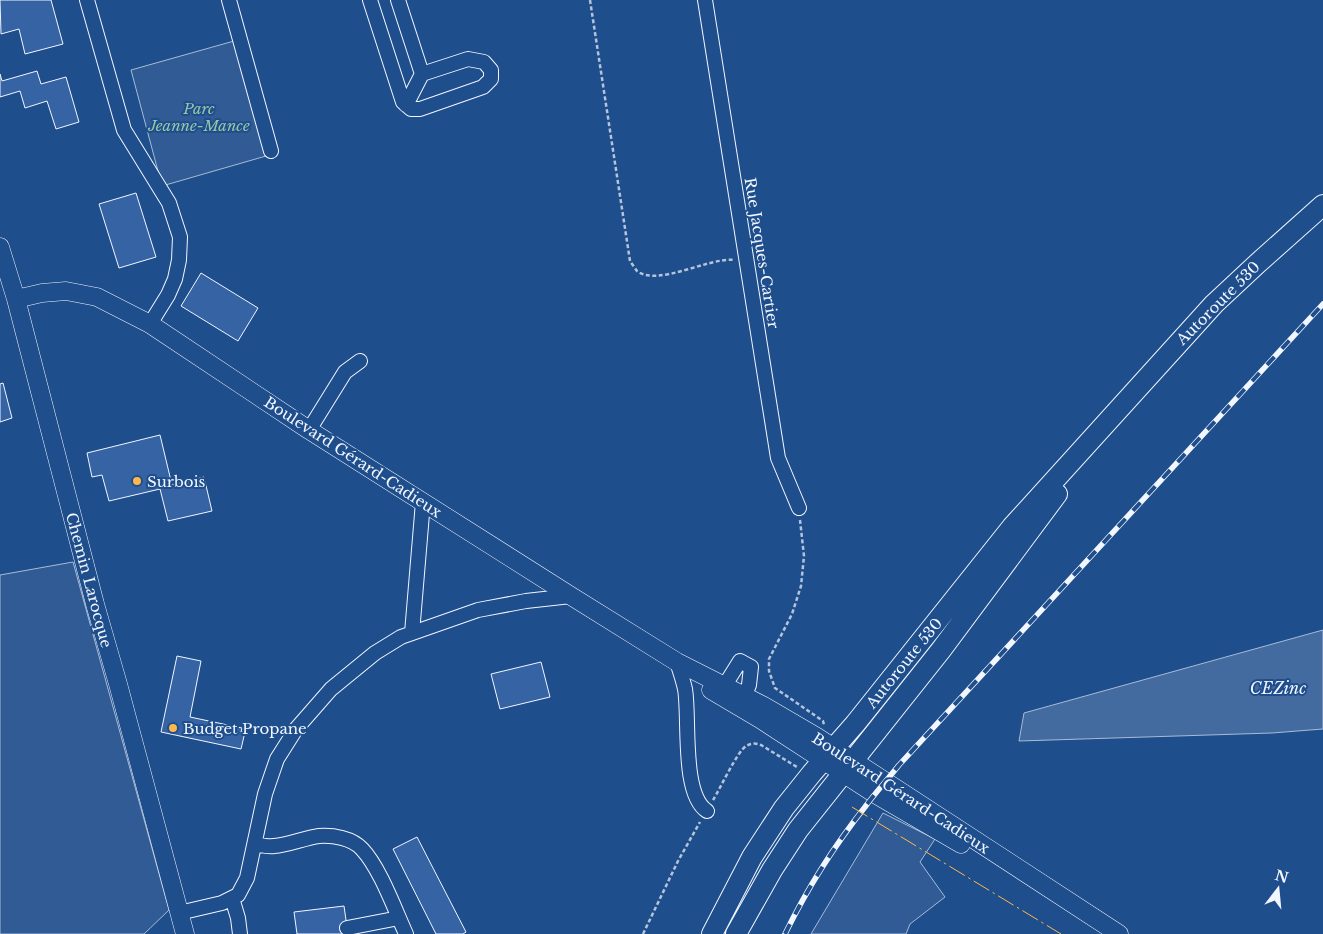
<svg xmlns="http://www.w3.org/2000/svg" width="1323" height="934" font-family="'Libre Baskerville',serif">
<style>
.built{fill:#305b95;stroke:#a8bbd7}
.water{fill:#446ba0;stroke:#a8bbd7}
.building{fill:#3563a3;stroke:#f2f6ff}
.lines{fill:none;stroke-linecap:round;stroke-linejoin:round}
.minor-casing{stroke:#f2f6ff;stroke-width:16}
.major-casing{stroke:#f2f6ff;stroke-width:19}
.highway-casing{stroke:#f2f6ff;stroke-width:22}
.path{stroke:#b3c4dc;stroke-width:2.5;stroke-dasharray:4 2.5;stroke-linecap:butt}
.minor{stroke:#1f4e8c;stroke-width:14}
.major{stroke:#1f4e8c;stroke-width:18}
.highway{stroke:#1f4e8c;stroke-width:20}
.rail-casing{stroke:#f2f6ff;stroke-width:5.5}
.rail{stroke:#1f4e8c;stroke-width:4;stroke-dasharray:11;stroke-linecap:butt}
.power{stroke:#ffb74d;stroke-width:1;stroke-dasharray:18 4 2.5 4;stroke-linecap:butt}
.poi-dot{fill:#ffb74d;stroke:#1f4e8c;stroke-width:2}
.labels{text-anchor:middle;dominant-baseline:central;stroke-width:4;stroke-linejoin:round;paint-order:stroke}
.park-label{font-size:15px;font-style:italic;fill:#97c8a6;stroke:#1f4e8c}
.street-label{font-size:15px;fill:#f2f6ff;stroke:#1f4e8c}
.poi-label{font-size:15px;fill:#f2f6ff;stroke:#1f4e8c;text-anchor:start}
.water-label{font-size:16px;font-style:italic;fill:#f2f6ff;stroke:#1f4e8c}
</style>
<rect width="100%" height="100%" fill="#1f4e8c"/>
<!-- built -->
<path class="built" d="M234,41L266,156L162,186L131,70Z
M73,562L169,910L144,934H0V575Z
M883,813L935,839L920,862L945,897L910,924L906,934H811Z"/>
<!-- water -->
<path class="water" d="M1323,630V729L1272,733L1019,741L1024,713Z"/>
<!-- building -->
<path class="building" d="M0,0H51L63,44L25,54L19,29L1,34Z
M37,71L41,84L66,77L79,122L56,129L47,101L25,108L20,91L0,97V74L2,81Z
M136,193L156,257L119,268L99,204Z
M201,273L258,308L238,341L181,306Z
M3,383L12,418L0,422V384Z
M160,435L172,485L204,477L212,511L168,521L160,489L109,501L102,475L92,477L87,453Z
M177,656L201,661L190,717L242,728L241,732H245L241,749L161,732Z
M541,662L550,697L500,709L491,674Z
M417,837L466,932L463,934H436L393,849Z
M344,906L348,934H297L294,912Z"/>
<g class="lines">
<defs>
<path id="minor" d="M87,0L124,130L169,203L180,237L179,260L175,279L168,295L150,324
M229,0L271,151
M370,0L403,102L411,109H420L483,87L491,79V70L484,62L468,59L422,74L398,0
M705,0L778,458L799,508
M406,105L422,74
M309,430L345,372L360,361
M412,633L423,502
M677,662C680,671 683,680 685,689C690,718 681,794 707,811
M725,685L740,661L751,667L749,685L745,695
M255,844C261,845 268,847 274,846C289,845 304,838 319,836C333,835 352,838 362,849C380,868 395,910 406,934
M232,898L238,918L240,934
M179,913L222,903L238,895L247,878L265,794L277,759L296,729L331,689L375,653L401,637L478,610L526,601L571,596
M347,928L399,918"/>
<path id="major" d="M0,247L16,299L95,604L118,684L185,934
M16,299L42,293L66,291L97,297L150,324L309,430L571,596L677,662L764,706L817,737L1119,934
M711,690L760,719L875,794L961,844"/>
<path id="highway" d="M712,934L752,857L784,808L812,773L855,724L1012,527L1214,304L1258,263L1323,205
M736,934L772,870L798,830L941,650L1057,494"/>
</defs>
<!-- minor casing -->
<use href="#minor" class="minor-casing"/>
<!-- major casing -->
<use href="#major" class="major-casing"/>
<!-- highway casing -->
<use href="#highway" class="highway-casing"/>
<!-- path -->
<path class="path" d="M590,0L630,261C632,264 635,268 637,271C658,287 709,257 734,260
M800,520L804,556L801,586L792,614L769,659V671L775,688L823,721L824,725
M713,800C720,789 737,752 746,746C751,743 756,743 761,745L797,767
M643,934L678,861L700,822"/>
<!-- minor -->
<use href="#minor" class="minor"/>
<!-- major -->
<use href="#major" class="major"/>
<!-- highway -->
<use href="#highway" class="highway"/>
<defs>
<path id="rail" d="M785,934C807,889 834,846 865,807C876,792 888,779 899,765L1323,304"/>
</defs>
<!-- rail casing -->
<use href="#rail" class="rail-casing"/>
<!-- rail -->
<use href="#rail" class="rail"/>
<!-- power -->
<path class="power" d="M852,807L1061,934"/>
</g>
<!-- markers -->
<g class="poi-dot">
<circle cx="137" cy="481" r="5"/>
<circle cx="173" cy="728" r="5"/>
</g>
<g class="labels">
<!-- park labels -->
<g class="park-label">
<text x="199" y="108">Parc<tspan x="199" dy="17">Jeanne-Mance</tspan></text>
</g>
<!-- street labels -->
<g class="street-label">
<text transform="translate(762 253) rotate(81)">Rue Jacques-Cartier</text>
<text transform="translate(1218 303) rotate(-45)">Autoroute 530</text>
<text transform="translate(353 457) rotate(33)">Boulevard Gérard-Cadieux</text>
<text transform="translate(89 580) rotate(75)">Chemin Larocque</text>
<text transform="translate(904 663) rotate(-51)">Autoroute 530</text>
<text transform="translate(901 793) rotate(33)">Boulevard Gérard-Cadieux</text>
</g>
<!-- poi labels -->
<g class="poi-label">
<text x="147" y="481">Surbois</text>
<text x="183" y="728">Budget Propane</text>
</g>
<!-- water labels -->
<g class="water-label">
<text x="1278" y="688">CEZinc</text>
</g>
</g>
<!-- north arrow -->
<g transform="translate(1278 889) rotate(16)" stroke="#1f4e8c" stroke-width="4" paint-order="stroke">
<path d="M0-4L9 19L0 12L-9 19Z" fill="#f2f6ff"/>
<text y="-8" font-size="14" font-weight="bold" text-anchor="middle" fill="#f2f6ff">N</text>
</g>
</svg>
